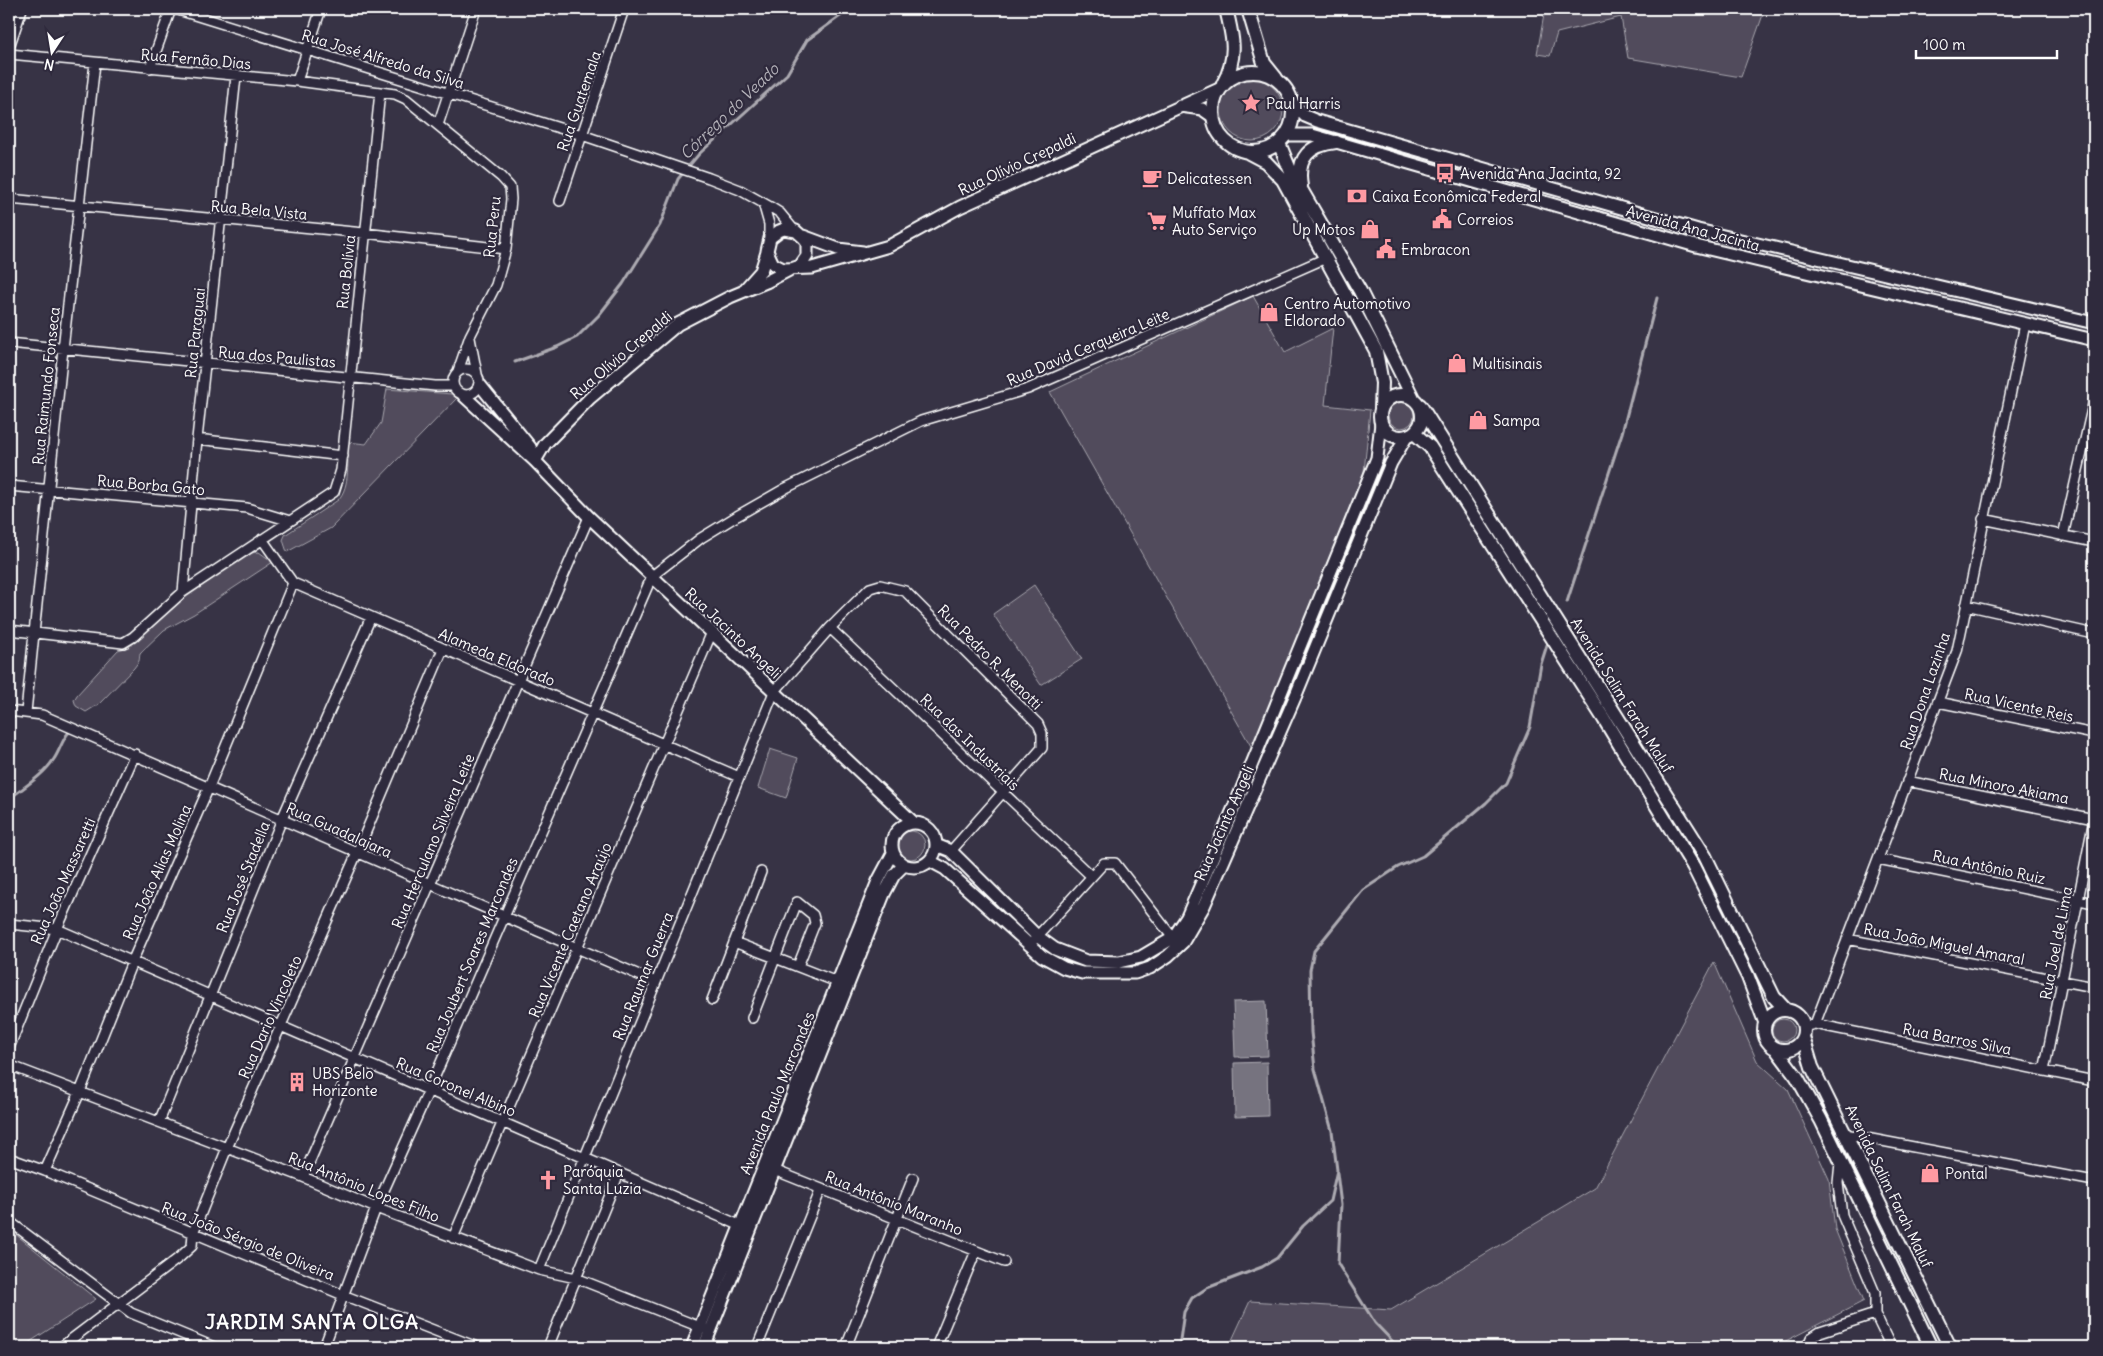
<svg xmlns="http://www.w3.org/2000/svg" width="2103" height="1356" font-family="Delius,sans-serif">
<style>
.green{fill:#514c5c;stroke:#a8a6ae}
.water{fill:#76737f;stroke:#adabb2}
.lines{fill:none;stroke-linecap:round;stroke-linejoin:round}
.stream{stroke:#adabb2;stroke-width:3}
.minor-casing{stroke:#fff;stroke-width:12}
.tertiary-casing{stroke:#fff;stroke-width:15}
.secondary-casing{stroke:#fff;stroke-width:16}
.minor{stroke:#2f2a3d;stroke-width:9}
.tertiary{stroke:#2f2a3d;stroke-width:11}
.secondary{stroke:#2f2a3d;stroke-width:12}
.labels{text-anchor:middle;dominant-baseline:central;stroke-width:4.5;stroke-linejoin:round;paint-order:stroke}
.street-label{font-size:15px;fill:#fff;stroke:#2f2a3d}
.poi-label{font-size:15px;fill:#fff;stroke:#2f2a3d;text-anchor:start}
.water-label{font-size:16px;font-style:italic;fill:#b4b2b9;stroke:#2f2a3d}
.district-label{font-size:20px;font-weight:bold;letter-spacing:1px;fill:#fff;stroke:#2f2a3d}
</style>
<rect width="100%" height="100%" fill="#373345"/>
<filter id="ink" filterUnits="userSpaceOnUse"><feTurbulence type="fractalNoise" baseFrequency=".02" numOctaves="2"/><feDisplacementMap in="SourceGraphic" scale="10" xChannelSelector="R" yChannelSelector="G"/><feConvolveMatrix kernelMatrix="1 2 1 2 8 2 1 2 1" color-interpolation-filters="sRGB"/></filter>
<g filter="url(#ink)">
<!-- green -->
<path class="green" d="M1545,9L1572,10L1765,9L1741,77L1628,58L1621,17L1557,33L1550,56L1537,54Z
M1221 110a31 31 0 1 1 62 0a31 31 0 1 1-62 0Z
M1253,296L1285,352L1333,328L1325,405L1370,410L1364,472L1252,748L1050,392Z
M387,389L452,394L457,398L331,528L287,552L283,540L285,535L338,500C351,486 347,460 348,442L366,444L381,423Z
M1388 415a13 13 0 1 1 26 0a13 13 0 1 1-26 0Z
M259,552L273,562L194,614L164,630L140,653L139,661L134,668L99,704L86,712L76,706L74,700L77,695L118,650L129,647L182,600L250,553Z
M1034,585L1082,659L1041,685L993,614Z
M770,749L798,758L786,798L758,788Z
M897 845a14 14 0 1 1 28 0a14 14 0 1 1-28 0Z
M1714,962L1757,1061L1788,1089L1829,1179L1835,1229L1864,1301L1774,1347H1231L1232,1340L1250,1301L1391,1310L1595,1188Z
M1772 1030a11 11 0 1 1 22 0a11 11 0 1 1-22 0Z
M9,1229L96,1299L22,1347H10L9,1345Z"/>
<!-- water -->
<path class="water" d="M1266,1001L1268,1056L1235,1057L1233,1002Z
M1267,1062L1268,1116L1235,1117L1234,1063Z"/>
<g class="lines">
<!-- stream -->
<path class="stream" d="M515,362L557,347L577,337L599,315L623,284L660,225L678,179L699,154L787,74L807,40L850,9
M1567,602L1622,433L1657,298
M9,799C24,787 43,776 54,759C60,750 62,740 69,732
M1337,1173L1341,1205L1338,1264L1375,1323L1398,1347
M1179,1347L1184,1312L1192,1298L1207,1288L1262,1267L1277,1258L1303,1226L1330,1201L1337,1170L1332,1131L1315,1069L1311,1032L1310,970L1314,951L1363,890L1398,867L1423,856L1486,803L1506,783L1530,727L1541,664L1547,645"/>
<defs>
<path id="minor" d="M175,9L582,135L709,178L740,190L772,208L780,213L794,230
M9,47L22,9
M9,54L297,81L395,94L406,99L501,177L510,187L511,199L506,249L496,285L470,336L458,371
M150,68L171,9
M297,81L321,9
M438,125L476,9
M9,199L364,233L506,249
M560,201L624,9
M763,203L769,224V240
M470,338L477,374
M9,343L435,386H452
M453 382a13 13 0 1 1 26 0a13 13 0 1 1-26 0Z
M197,439L343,456
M9,486L247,508L290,521
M1983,519L2094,542
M2063,536L2094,400
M262,539L293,583L739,777
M183,592L197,439L236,76
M1966,605L2094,634
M830,628L1091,876
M9,630L123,643L133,637L183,592L334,492L341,470L380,92
M1938,702L2094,734
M9,711L42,715L655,982
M26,712L63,349L95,63
M1907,781L2094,819
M1878,859L2094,903
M9,924L57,929L746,1228
M1847,939L2094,987
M1034,940L1104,863H1115L1176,942
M734,942L837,982
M712,1000L761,872
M752,1018L797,902L813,915L815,923L798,966
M1815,1024L1957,651L2025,324
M1804,1027L1815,1024L2094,1081
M9,1048L57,929L135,754
M9,1065L303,1177L376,1208L539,1270L576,1278L705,1329
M2044,1071L2094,820
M159,1122L282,819L371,617
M1845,1134L2094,1181
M9,1158L45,1171L343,1295L477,1347
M1840,1163L1838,1183L1842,1215L1875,1293V1314L1891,1347
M774,1170L1004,1262
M45,1171L80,1092L132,962L209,787L293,583
M303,1177L589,517
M9,1221L131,1313L214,1347
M453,1238L712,632
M539,1270L774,692L830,628L870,588L880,585L905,591L1038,724L1042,733V748L951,851
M61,1347L180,1257L192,1246L193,1233L227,1148L357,853L443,649
M324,1347L376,1208L429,1090L652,576L701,538L737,516L786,488L921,421L1028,389L1326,258
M548,1347L619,1173
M757,1347L821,1189
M846,1347L913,1178
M936,1347L976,1251
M1807,1347L1811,1338L1820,1332L1875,1314"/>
<path id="tertiary" d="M1292,103L1305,116L1317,121L1698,230L2094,323
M1180,106L1202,109L1212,116
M1286,135H1312L1696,246L2094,340
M803,236L838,249L863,252
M794,268L800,266L807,256V244L805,239L796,231L784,229L779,231L770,238L767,251L773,264L783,269L812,268L889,246L960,207L1219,89
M745,289L761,271L767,252
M480,385L530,447L533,454
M464,396L535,461L589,517L914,823
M535,461L545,444L590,398L678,324L730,297L766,282L789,270
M892 845a22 22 0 1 1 44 0a22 22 0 1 1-44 0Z
M936,845L951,851L1037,936L1055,949L1086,961L1119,962L1141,957L1173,938L1187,917L1238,798L1377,458L1381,423
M930,861L945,869L1042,956L1064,968L1082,973H1135L1150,968L1168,956L1183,942L1204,906L1296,695L1391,463L1407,436
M692,1347L878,881L893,853
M704,1347L884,894L894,875L904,865"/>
<path id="secondary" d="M1248,9L1264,63L1276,78
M1213 112a40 40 0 1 1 80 0a40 40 0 1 1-80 0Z
M1223,84C1238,57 1233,37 1226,9
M1279,143L1291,172L1360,291L1413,398
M1247,152L1266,162L1283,180L1376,351L1382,383L1381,408
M1301,186C1296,157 1310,145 1336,142
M1380 416a21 21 0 1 1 42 0a21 21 0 1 1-42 0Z
M1420,405L1705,856L1774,997L1785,1009
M1414,433L1430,447L1604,719L1693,866L1748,977L1765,1022
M1764 1030a20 20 0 1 1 40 0a20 20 0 1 1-40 0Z
M1803,1037L1812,1067L1950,1347
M1776,1049L1797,1077L1821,1120L1931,1347"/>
</defs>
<!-- minor casing -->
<use href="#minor" class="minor-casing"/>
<!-- tertiary casing -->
<use href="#tertiary" class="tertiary-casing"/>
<!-- secondary casing -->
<use href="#secondary" class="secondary-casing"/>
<!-- minor -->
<use href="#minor" class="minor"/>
<!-- tertiary -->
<use href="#tertiary" class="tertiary"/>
<!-- secondary -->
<use href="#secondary" class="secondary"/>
</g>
</g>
<!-- icons -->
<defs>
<symbol id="sight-bare" viewBox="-9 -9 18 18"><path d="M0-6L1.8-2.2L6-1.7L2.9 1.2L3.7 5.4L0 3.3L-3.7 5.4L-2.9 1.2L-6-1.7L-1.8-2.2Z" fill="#ff9aa2" stroke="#2f2a3d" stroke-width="2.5" paint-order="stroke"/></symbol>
<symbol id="bus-bare" viewBox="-9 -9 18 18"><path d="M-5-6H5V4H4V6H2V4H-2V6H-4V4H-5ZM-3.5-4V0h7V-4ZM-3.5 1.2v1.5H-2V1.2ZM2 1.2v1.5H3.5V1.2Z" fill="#ff9aa2" stroke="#2f2a3d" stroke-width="2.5" paint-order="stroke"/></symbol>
<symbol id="cafe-bare" viewBox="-9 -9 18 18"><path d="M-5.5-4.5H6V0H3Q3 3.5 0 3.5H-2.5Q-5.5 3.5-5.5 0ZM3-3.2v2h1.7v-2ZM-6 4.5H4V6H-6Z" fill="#ff9aa2" stroke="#2f2a3d" stroke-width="2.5" paint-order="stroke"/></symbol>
<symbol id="bank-bare" viewBox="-9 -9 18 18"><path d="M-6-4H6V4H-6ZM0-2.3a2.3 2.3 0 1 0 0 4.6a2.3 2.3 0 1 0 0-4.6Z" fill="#ff9aa2" stroke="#2f2a3d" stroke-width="2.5" paint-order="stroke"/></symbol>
<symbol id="civic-bare" viewBox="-9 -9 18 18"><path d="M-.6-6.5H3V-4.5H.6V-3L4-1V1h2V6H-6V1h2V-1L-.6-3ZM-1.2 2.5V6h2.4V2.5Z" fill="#ff9aa2" stroke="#2f2a3d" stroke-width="2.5" paint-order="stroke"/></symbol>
<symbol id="supermarket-bare" viewBox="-9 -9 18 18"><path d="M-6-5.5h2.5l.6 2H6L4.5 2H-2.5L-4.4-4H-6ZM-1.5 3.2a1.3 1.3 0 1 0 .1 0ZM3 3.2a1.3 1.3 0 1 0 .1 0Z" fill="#ff9aa2" stroke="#2f2a3d" stroke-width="2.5" paint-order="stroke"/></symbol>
<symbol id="shop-bare" viewBox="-9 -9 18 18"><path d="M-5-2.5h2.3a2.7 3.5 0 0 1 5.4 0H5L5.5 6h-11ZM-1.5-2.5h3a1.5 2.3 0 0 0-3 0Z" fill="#ff9aa2" stroke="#2f2a3d" stroke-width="2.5" paint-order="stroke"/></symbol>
<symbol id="building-bare" viewBox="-9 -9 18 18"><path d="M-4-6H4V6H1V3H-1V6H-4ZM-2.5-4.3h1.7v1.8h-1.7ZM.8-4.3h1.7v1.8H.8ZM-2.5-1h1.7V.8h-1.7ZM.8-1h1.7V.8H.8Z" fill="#ff9aa2" stroke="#2f2a3d" stroke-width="2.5" paint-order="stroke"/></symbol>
<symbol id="church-bare" viewBox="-9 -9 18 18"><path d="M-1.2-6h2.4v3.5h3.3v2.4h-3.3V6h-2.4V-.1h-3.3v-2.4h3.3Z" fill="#ff9aa2" stroke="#2f2a3d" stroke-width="2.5" paint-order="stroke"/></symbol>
</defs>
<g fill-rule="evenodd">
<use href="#sight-bare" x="1237" y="89" width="28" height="28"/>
<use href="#bus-bare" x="1431" y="159" width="28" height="28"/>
<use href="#cafe-bare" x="1138" y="164" width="28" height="28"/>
<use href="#bank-bare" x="1343" y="182" width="28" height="28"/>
<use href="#civic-bare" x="1428" y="205" width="28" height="28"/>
<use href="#supermarket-bare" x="1143" y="207" width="28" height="28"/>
<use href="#shop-bare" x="1356" y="215" width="28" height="28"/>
<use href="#civic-bare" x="1372" y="235" width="28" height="28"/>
<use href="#shop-bare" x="1255" y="298" width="28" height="28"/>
<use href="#shop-bare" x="1443" y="349" width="28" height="28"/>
<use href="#shop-bare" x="1464" y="406" width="28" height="28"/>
<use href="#building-bare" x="283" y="1068" width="28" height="28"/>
<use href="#shop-bare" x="1916" y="1159" width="28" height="28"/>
<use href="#church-bare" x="534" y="1166" width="28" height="28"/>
</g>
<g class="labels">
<!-- street labels -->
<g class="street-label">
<text transform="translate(196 59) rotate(5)">Rua Fernão Dias</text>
<text transform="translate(383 59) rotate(17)">Rua José Alfredo da Silva</text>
<text transform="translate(579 101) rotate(-71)">Rua Guatemala</text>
<text transform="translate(1017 164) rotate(-25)">Rua Olívio Crepaldi</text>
<text transform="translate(259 210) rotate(5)">Rua Bela Vista</text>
<text transform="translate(492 227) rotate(-84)">Rua Peru</text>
<text transform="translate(1693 228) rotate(15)">Avenida Ana Jacinta</text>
<text transform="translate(346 272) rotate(-84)">Rua Bolívia</text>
<text transform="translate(195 333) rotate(-84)">Rua Paraguai</text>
<text transform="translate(1088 347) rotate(-23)">Rua David Cerqueira Leite</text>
<text transform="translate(621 355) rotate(-40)">Rua Olívio Crepaldi</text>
<text transform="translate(277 357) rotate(5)">Rua dos Paulistas</text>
<text transform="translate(46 386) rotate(-84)">Rua Raimundo Fonseca</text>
<text transform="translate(151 485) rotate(5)">Rua Borba Gato</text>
<text transform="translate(733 633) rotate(43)">Rua Jacinto Angeli</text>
<text transform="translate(497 657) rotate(23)">Alameda Eldorado</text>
<text transform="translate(990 657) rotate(45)">Rua Pedro R. Menotti</text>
<text transform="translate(1925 691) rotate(-71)">Rua Dona Lazinha</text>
<text transform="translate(1622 695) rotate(58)">Avenida Salim Farah Maluf</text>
<text transform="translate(2019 705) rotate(12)">Rua Vicente Reis</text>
<text transform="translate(970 742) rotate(44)">Rua das Industriais</text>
<text transform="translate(2004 786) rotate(11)">Rua Minoro Akiama</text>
<text transform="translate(1224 823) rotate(-66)">Rua Jacinto Angeli</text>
<text transform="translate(339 830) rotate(24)">Rua Guadalajara</text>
<text transform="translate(433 841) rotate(-67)">Rua Herculano Silveira Leite</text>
<text transform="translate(1989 867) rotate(12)">Rua Antônio Ruiz</text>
<text transform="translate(157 872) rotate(-66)">Rua João Alias Molina</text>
<text transform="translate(243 877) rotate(-68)">Rua José Stadella</text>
<text transform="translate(63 881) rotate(-66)">Rua João Massaretti</text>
<text transform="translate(570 930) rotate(-67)">Rua Vicente Caetano Araújo</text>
<text transform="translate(2056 943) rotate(-79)">Rua Joel de Lima</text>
<text transform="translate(1944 944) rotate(11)">Rua João Miguel Amaral</text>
<text transform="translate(472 955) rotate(-67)">Rua Joubert Soares Marcondes</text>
<text transform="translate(643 976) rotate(-68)">Rua Raumar Guerra</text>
<text transform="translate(270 1017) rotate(-66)">Rua Dario Vincoleto</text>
<text transform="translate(1957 1039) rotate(11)">Rua Barros Silva</text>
<text transform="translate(456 1087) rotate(23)">Rua Coronel Albino</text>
<text transform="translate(777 1093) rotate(-68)">Avenida Paulo Marcondes</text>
<text transform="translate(1889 1186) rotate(64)">Avenida Salim Farah Maluf</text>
<text transform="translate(364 1187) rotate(22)">Rua Antônio Lopes Filho</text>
<text transform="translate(894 1203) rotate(22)">Rua Antônio Maranho</text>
<text transform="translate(248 1241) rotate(22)">Rua João Sérgio de Oliveira</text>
</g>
<!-- poi labels -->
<g class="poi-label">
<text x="1266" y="103">Paul Harris</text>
<text x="1460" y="173">Avenida Ana Jacinta, 92</text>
<text x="1167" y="178">Delicatessen</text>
<text x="1372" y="196">Caixa Econômica Federal</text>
<text x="1172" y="212">Muffato Max<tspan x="1172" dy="17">Auto Serviço</tspan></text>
<text x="1457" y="219">Correios</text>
<text x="1355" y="229" text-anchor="end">Up Motos</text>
<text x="1401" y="249">Embracon</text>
<text x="1284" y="303">Centro Automotivo<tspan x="1284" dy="17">Eldorado</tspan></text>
<text x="1472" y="363">Multisinais</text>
<text x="1493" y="420">Sampa</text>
<text x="312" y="1073">UBS Belo<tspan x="312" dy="17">Horizonte</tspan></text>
<text x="563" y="1171">Paróquia<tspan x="563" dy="17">Santa Luzia</tspan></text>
<text x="1945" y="1173">Pontal</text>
</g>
<!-- water labels -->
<g class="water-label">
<text transform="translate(729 111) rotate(-44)">Córrego do Veado</text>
</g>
<!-- district labels -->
<g class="district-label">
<text x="312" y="1321">JARDIM SANTA OLGA</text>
</g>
</g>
<!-- margin -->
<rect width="2103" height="1356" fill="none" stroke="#2f2a3d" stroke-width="30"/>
<rect x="15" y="15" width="2073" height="1326" fill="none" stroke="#fff" stroke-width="2" filter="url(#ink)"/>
<!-- north arrow -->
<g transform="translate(52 52) rotate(192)" stroke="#2f2a3d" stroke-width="4" paint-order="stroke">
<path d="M0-4L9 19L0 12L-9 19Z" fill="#ffffff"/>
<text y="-8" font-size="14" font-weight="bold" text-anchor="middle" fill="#ffffff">N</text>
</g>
<!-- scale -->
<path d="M1916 50v8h141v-8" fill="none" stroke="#ffffff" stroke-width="2.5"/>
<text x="1923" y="50" font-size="15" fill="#ffffff" stroke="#2f2a3d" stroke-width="4" paint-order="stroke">100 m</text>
</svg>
